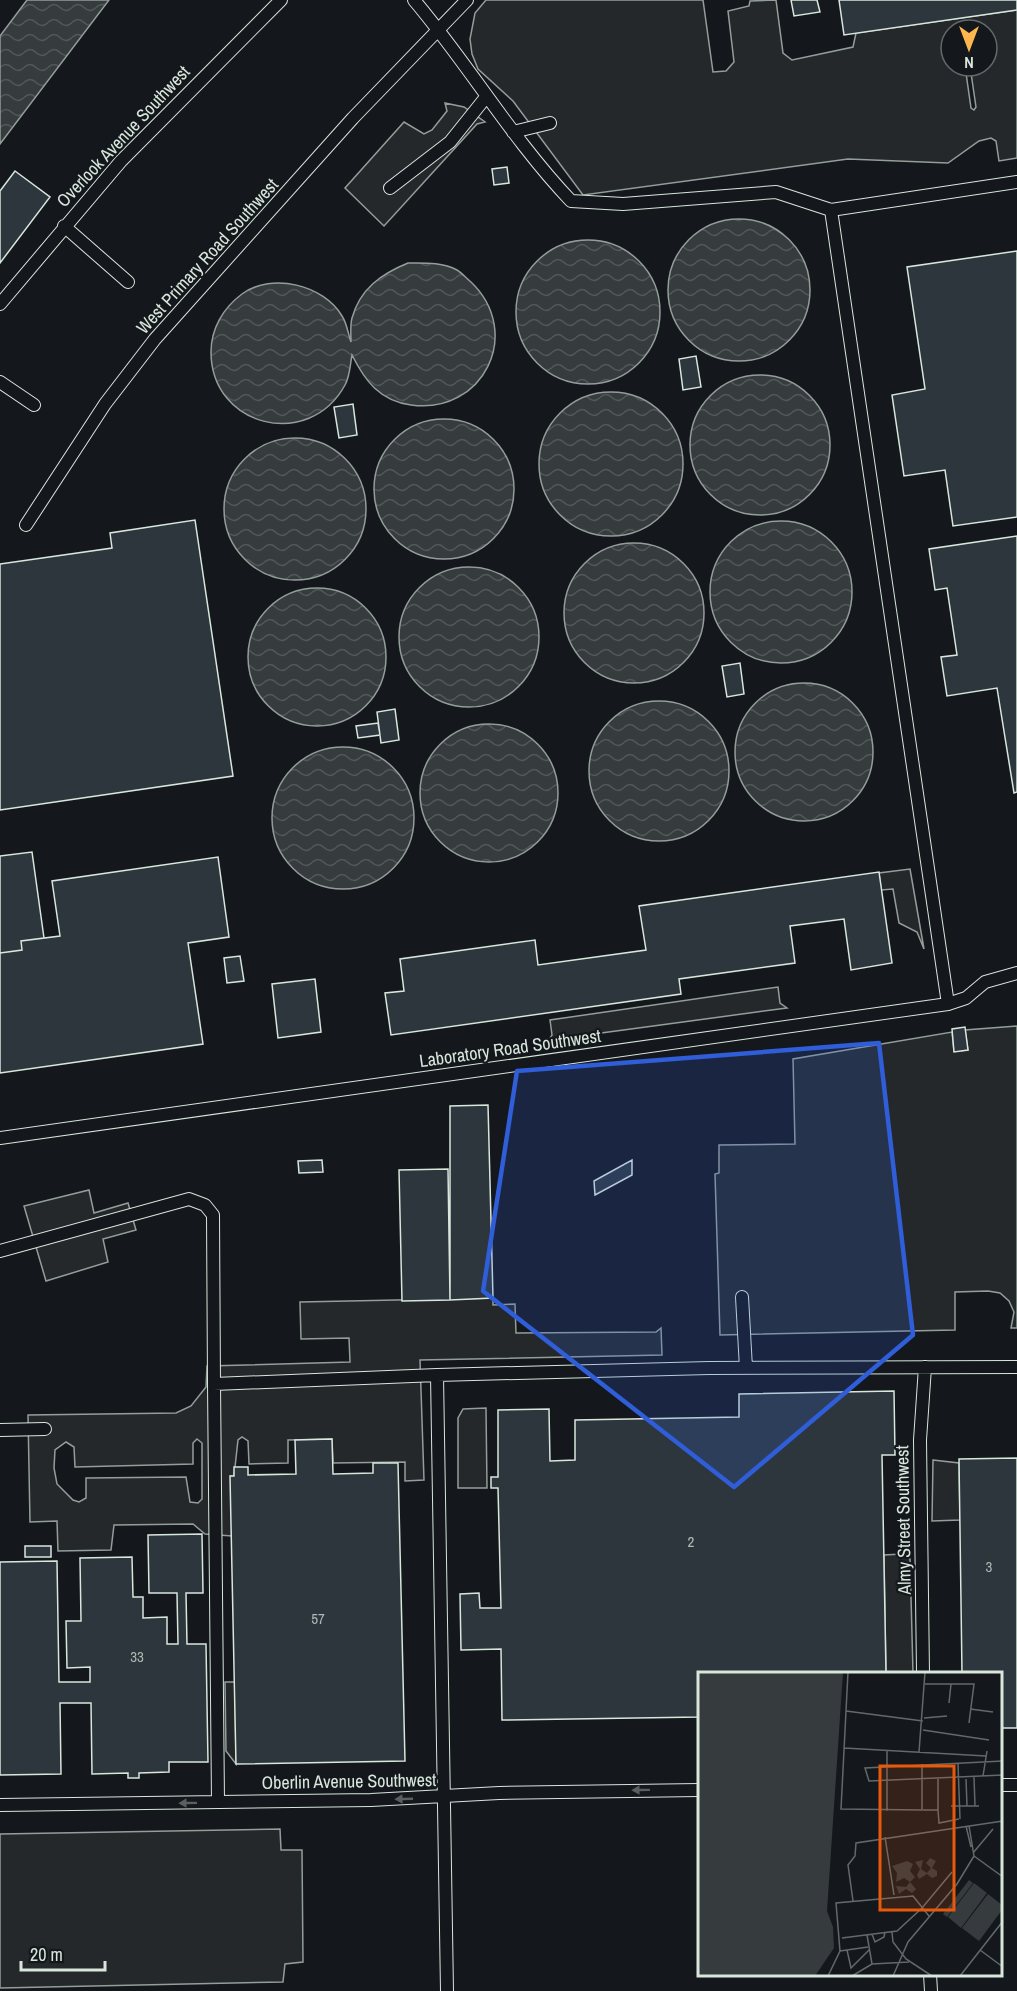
<svg xmlns="http://www.w3.org/2000/svg" width="1017" height="1991" font-family="'Archivo Narrow',sans-serif">
<style>
.parking{fill:#24282b;stroke:#939e99;stroke-width:1.5;fill-rule:evenodd}
.water{fill:url(#water-waves);stroke:#939e99;stroke-width:1.5}
.building{fill:#2c363c;stroke:#d8e6dc;stroke-width:1.5}
.lines{fill:none;stroke-linecap:round;stroke-linejoin:round}
.service-casing{stroke:#d8e6dc;stroke-width:14}
.service{stroke:#14181c;stroke-width:12}
.oneway{fill:#59605f}
.marked{fill:#305dd8;fill-opacity:0.2;stroke:#305dd8;stroke-width:4.5;stroke-linejoin:round}
.labels{text-anchor:middle;dominant-baseline:central;stroke-width:4.5;stroke-linejoin:round;paint-order:stroke}
.number-label{font-size:15px;fill:#adbab4}
.street-label{font-size:18px;fill:#d8e6dc;stroke:#14181c}
.inset-road{fill:none;stroke:#626a69;stroke-width:1.5}
.view{fill:#e8590c;fill-opacity:0.15;stroke:#e8590c;stroke-width:3}
.inset-edge{fill:none;stroke:#d8e6dc;stroke-width:3}
</style>
<defs>
<pattern id="water-waves" width="16" height="10" patternUnits="userSpaceOnUse" patternTransform="scale(1.5)"><rect width="16" height="10" fill="#363b3e"/><path d="M0 5q4-4 8 0t8 0" fill="none" stroke="#525759"/></pattern>
</defs>
<rect width="100%" height="100%" fill="#14181c"/>
<!-- parking -->
<path class="parking" d="M486,0H703L713,72L726,71L734,62L728,11L749,6L750,1L776,0L783,53L792,60L853,47L856,33L1017,10V158L999,161L996,141L991,138L979,141L948,163L848,159L583,195L513,101L478,69L472,54L470,39L475,13ZM951,30H987V66H970L976,107L974,110L971,108L965,66H951Z
M445,103L464,107L485,122L477,124L384,226L345,188L404,122L424,134L432,130L447,111Z
M910,869L924,949L917,932L899,923L893,889L881,890L879,873Z
M778,987L780,1003L787,1008L549,1040L552,1035L550,1020Z
M1017,1026V1328H1011L1014,1312L1009,1301L1000,1293L988,1291L955,1292V1330L720,1335L715,1174L719,1173V1145L795,1144L793,1059L952,1032L954,1051L968,1050L965,1030Z
M89,1190L94,1213L128,1203L136,1230L103,1239L108,1262L46,1281L24,1206Z
M493,1298V1305L515,1304L516,1333L656,1332L661,1328L662,1355L420,1360L424,1480L405,1481V1462L333,1463L332,1439L288,1440V1463L249,1464L248,1441L242,1437L238,1440L234,1476H231L232,1536L205,1534L193,1524L114,1525L111,1550L58,1551L57,1521L30,1522L28,1415L176,1413L191,1406L206,1387L207,1366L350,1362L349,1338L301,1339L300,1302ZM197,1439L202,1443V1499L198,1503L190,1502L186,1477L86,1478V1498L79,1502L73,1500L57,1484L54,1468L55,1450L66,1442L74,1447L75,1467L193,1464V1443Z
M486,1408L487,1488H458V1418L463,1409Z
M933,1460L959,1463L960,1520L932,1521Z
M902,1554L910,1559L913,1673H886L884,1555Z
M225,1682H235L236,1764L226,1751Z
M280,1829L281,1850H302L303,1962L285,1964L283,1982L0,1988V1834Z"/>
<!-- water -->
<path class="water" d="M27,0H109L0,144V36Z
M668 290a71 71 0 1 1 142 0a71 71 0 1 1-142 0Z
M516 312a72 72 0 1 1 144 0a72 72 0 1 1-144 0Z
M408,263C425,263 442,262 457,270C462,273 467,279 471,282C524,333 483,415 411,405C380,401 365,381 352,355C350,365 350,376 345,385C309,451 211,427 211,352C211,329 223,308 242,294C272,272 324,285 342,316C347,323 348,334 351,342C351,335 350,325 352,318C360,289 381,274 408,263Z
M690 445a70 70 0 1 1 140 0a70 70 0 1 1-140 0Z
M539 464a72 72 0 1 1 144 0a72 72 0 1 1-144 0Z
M374 489a70 70 0 1 1 140 0a70 70 0 1 1-140 0Z
M224 509a71 71 0 1 1 142 0a71 71 0 1 1-142 0Z
M710 592a71 71 0 1 1 142 0a71 71 0 1 1-142 0Z
M564 613a70 70 0 1 1 140 0a70 70 0 1 1-140 0Z
M399 637a70 70 0 1 1 140 0a70 70 0 1 1-140 0Z
M248 657a69 69 0 1 1 138 0a69 69 0 1 1-138 0Z
M735 752a69 69 0 1 1 138 0a69 69 0 1 1-138 0Z
M589 771a70 70 0 1 1 140 0a70 70 0 1 1-140 0Z
M420 793a69 69 0 1 1 138 0a69 69 0 1 1-138 0Z
M272 818a71 71 0 1 1 142 0a71 71 0 1 1-142 0Z"/>
<!-- building -->
<path class="building" d="M791,0H817L820,12L794,16Z
M839,0H1017V10L844,35Z
M507,167L509,183L494,185L492,169Z
M15,171L50,197L0,263V191Z
M1017,251V517L953,526L945,470L904,476L892,395L925,389L907,267Z
M696,356L701,387L683,390L679,359Z
M353,404L357,435L339,438L334,407Z
M195,520L233,776L0,810V564L112,548L110,533Z
M1017,536V792L1014,793L997,688L947,696L941,657L957,655L947,588L935,590L929,549Z
M740,663L744,694L727,697L722,666Z
M395,709L399,740L381,743L377,712Z
M378,723L380,735L358,738L356,726Z
M32,852L44,938L21,941L22,950L0,953V856Z
M218,857L229,937L188,943L203,1044L0,1073V953L22,950L21,941L60,936L52,881Z
M879,872L892,963L851,970L844,919L790,926L795,963L679,979L681,994L391,1035L385,993L404,991L400,959L535,940L538,965L646,950L639,906Z
M240,956L244,981L227,983L224,958Z
M315,979L321,1032L278,1038L272,984Z
M965,1027L968,1050L954,1052L952,1029Z
M488,1105L493,1298L450,1300V1106Z
M322,1160L323,1172L299,1173L298,1161Z
M632,1160V1175L595,1195L594,1181Z
M448,1169L450,1300L402,1301L399,1170Z
M894,1391L895,1455H882L886,1673H699V1717L502,1720L501,1649L461,1650L460,1594L479,1593L480,1608H501L498,1488H491V1477H498V1410L549,1409L550,1461L575,1460V1420L739,1417V1394Z
M332,1439L333,1474L373,1473V1463H398L405,1761L236,1764L230,1476H234V1467H248V1475L296,1474L295,1440Z
M1017,1458V1728H1000V1673H962L959,1459Z
M202,1534L203,1593H186L187,1644H206L208,1762H169V1772L139,1773V1778H128V1773L92,1774L91,1703H60L61,1774L0,1775V1562L57,1561L59,1682H90V1667L67,1668L66,1621H81L80,1558L132,1557L133,1597H143V1618L167,1617V1644H178L177,1593H149L148,1535Z
M25,1546H51V1557H25Z"/>
<g class="lines">
<defs>
<path id="service" d="M414,0C469,65 512,139 571,201L623,204L776,192L831,210L1017,182
M513,132L550,123
M390,188L450,142L486,97
M831,210L948,1004
M64,226L128,282
M0,304L121,161L281,0
M0,382L34,405
M26,525L105,404L155,339L353,118L467,0
M0,1138L948,1004L966,998L985,982L1017,973
M0,1251L189,1199L205,1205L213,1215L214,1384
M742,1297L746,1368
M0,1430L45,1429
M923,1673L920,1440L925,1367
M1000,1785H1017
M218,1802L214,1384L437,1375
M0,1805L371,1800L499,1793L699,1790
M930,1974L931,1991
M447,1991L437,1375L709,1368L1017,1367"/>
</defs>
<!-- service casing -->
<use href="#service" class="service-casing"/>
<!-- service -->
<use href="#service" class="service"/>
</g>
<!-- one-way arrows -->
<defs><path id="oneway-solid" d="M-6-.8H1V-3.2L6.5 0L1 3.2V.8H-6Z" transform="scale(1.5)"/></defs>
<g class="oneway">
<use href="#oneway-solid" transform="translate(641 1790) rotate(179)"/>
<use href="#oneway-solid" transform="translate(404 1799) rotate(178)"/>
<use href="#oneway-solid" transform="translate(188 1803) rotate(179)"/>
</g>
<!-- marked area -->
<path class="marked" d="M879,1043L913,1335L734,1487L483,1291L517,1071Z"/>
<g class="labels">
<!-- number labels -->
<g class="number-label">
<text x="691" y="1541">2</text>
<text x="989" y="1566">3</text>
<text x="318" y="1618">57</text>
<text x="137" y="1656">33</text>
</g>
<!-- street labels -->
<g class="street-label">
<text transform="translate(123 136) rotate(-47)">Overlook Avenue Southwest</text>
<text transform="translate(207 256) rotate(-48)">West Primary Road Southwest</text>
<text transform="translate(510 1048) rotate(-8)">Laboratory Road Southwest</text>
<text transform="translate(903 1520) rotate(-91)">Almy Street Southwest</text>
<text transform="translate(349 1781) rotate(-1)">Oberlin Avenue Southwest</text>
</g>
</g>
<!-- overview -->
<g transform="translate(698 1672)">
<rect width="304" height="304" fill="#14181c"/>
<path d="M0,0H145L129,239L135,255L136,276L117,304H0ZM232,186L238,189L234,196L239,199V204L234,206L229,202L221,207L219,203L222,197L217,190L225,188L223,197L229,201L233,196L228,191ZM209,189L215,192L212,199L217,205L212,210L218,217L214,221L208,217L201,222L198,214L208,215L212,210L206,206L198,210L199,201L194,194ZM271,208L275,211L249,245L245,242ZM276,211L289,221L263,256L250,245ZM290,222L304,233V238L281,269L264,256Z" fill="#363b3e"/>
<path class="inset-road" d="M150,0L143,137L224,138V92M227,12H276L271,51M251,31L253,12M272,37L295,40M148,39L225,49M226,46L249,44M225,58L291,68M146,76L288,84M189,79V139M221,80L227,0M305,89L167,96L171,109L305,103M260,92L262,147M285,104L289,79M276,105L277,134M268,107L269,134M253,134H281M225,138H240V107M240,138L241,151L261,147M268,154L273,175M271,154L276,184M187,165L196,223M275,181L295,157M276,184L305,205M155,229L150,193L157,184L158,171L305,149M194,260L195,270L208,287L234,304M174,262L177,270L186,265L187,260M169,263L174,292M144,266L199,259L224,236L254,200M149,278L153,296L171,278M282,278L305,295M142,279L170,275M130,304L142,279L138,231L215,224L231,244M154,304L174,292L211,290M195,304L210,270L259,212L276,184M262,304L305,249"/>
<path class="view" d="M182,94H256V238H182Z"/>
<rect width="304" height="304" class="inset-edge"/>
</g>
<!-- north arrow -->
<g transform="translate(969 48) rotate(180)"><circle r="28" fill="#14181c" stroke="#626a69" stroke-width="1.5"/>
<path d="M0-4.5L10 22L0 15L-10 22Z" fill="#ffb74d"/>
<text y="-9" font-size="16" font-weight="bold" text-anchor="middle" fill="#d8e6dc">N</text>
</g>
<!-- scale -->
<path d="M21 1961v9h84v-9" fill="none" stroke="#d8e6dc" stroke-width="3"/>
<text x="30" y="1961" font-size="18" fill="#d8e6dc" stroke="#14181c" stroke-width="4.5" paint-order="stroke">20 m</text>
</svg>
